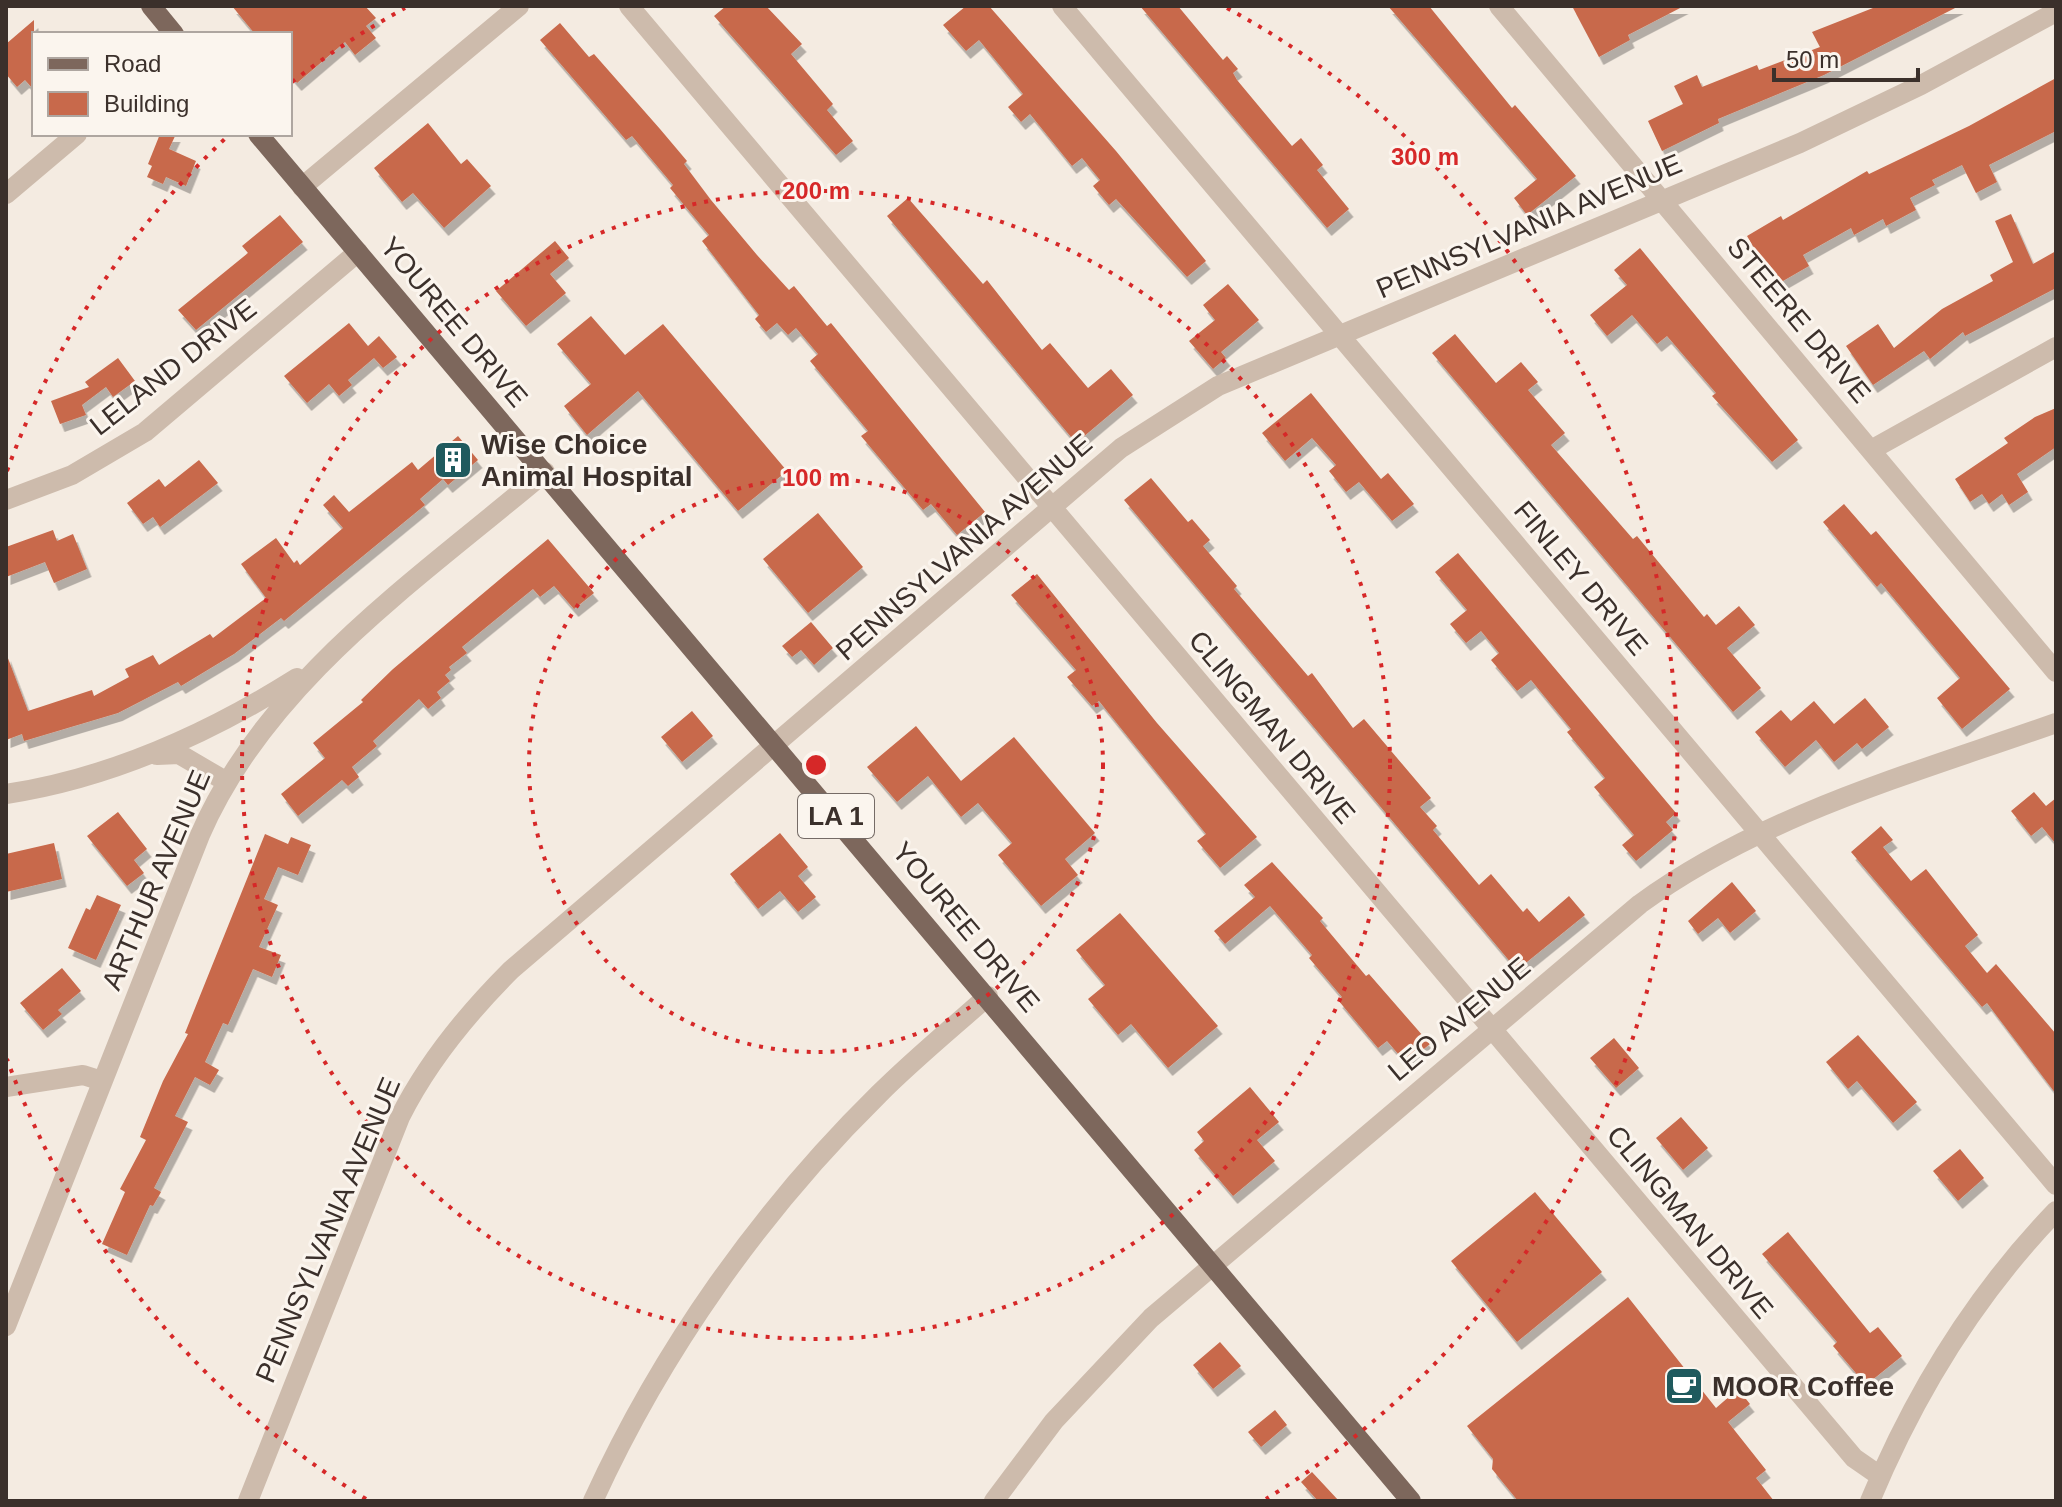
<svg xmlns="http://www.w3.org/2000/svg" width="2062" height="1507" font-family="Arial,sans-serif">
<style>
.building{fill:#c8694b;filter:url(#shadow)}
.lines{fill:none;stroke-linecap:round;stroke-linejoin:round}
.minor{stroke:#cdbbac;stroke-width:20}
.primary{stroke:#7d675c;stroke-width:20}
.ring{fill:none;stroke:#d62828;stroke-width:4;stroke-dasharray:4 8}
.labels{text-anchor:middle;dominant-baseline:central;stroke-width:6;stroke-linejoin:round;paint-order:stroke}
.shield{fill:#fbf5ee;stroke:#756b66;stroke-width:2}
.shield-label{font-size:26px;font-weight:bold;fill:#3b302b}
.street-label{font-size:28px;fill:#3b302b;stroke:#fbf5ee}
.poi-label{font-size:28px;font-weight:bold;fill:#3b302b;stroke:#fbf5ee;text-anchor:start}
.centre{fill:#d62828;stroke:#fbf5ee;stroke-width:4}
.ring-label{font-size:24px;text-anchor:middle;font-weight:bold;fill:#d62828;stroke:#fbf5ee;stroke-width:6;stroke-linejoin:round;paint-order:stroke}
</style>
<defs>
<filter id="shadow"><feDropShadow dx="4.5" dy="8" stdDeviation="0" flood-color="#0004"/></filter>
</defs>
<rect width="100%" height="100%" fill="#f4ebe1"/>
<!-- building -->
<path class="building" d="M232,6H365L376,18L366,26L376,38L355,55L345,42L297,83L290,75V34H255Z
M726,6H766L802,44L791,54L833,104L827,110L853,141L836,155L714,16Z
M966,6H989L1116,151L1206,261L1187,277L1116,199L1109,205L1093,186L1100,180L1082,158L1072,166L1030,114L1021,122L1008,107L1023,94L979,40L966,51L943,25Z
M1140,6H1178L1223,60L1227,56L1238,69L1233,73L1237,80L1292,146L1301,138L1323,165L1317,170L1349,209L1327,228Z
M1388,6H1429L1512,108L1515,105L1576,176L1527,215L1514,198L1537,179Z
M1572,6H1684L1628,35L1630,40L1599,57Z
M1878,6H1959L1824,75L1718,119L1719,123L1662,151L1648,121L1683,104L1674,86L1697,75L1702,87L1757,65L1759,70L1820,47L1812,32Z
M34,20V90L25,80L17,87L6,74V44Z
M560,23L589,57L594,54L660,129L687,161L684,164L711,200L757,255L789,290L794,286L827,326L831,323L985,512L957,535L931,504L923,510L861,436L868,431L810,361L818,354L796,328L788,335L777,323L766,332L755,319L759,315L702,241L709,235L670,188L673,185L632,136L626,140L540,40Z
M2056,78V131L1989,165L1997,182L1976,193L1962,165L1932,180L1935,185L1910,198L1916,210L1886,226L1883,219L1854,235L1851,228L1803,255L1809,266L1776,285L1747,236L1781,216L1783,220L1867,171L1869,174L1969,126Z
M428,123L461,164L467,159L491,186L444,228L413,193L402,202L374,168Z
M160,134H176L169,149L196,161L186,186L166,177L163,184L147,177L152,166L148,164Z
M908,198L983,284L987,280L1042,350L1050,343L1088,388L1111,369L1133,395L1076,443L887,216Z
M2011,214L2033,264L2056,251V288L1965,336L1963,332L1930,359L1924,351L1873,385L1846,346L1878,324L1894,348L1942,309L1993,281L1990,275L2013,262L1995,221Z
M280,215L303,242L196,330L178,310L248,253L242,246Z
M555,241L569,258L550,274L566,293L526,326L496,291Z
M1640,248L1798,440L1772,462L1712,396L1716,393L1667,336L1657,344L1632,315L1607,336L1590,315L1627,285L1614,270Z
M1228,284L1259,320L1221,352L1226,358L1213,369L1189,341L1215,320L1203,305Z
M591,316L625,355L663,324L787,471L738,511L638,391L587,435L564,406L591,384L557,344Z
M349,323L368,346L379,336L397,357L383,368L374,358L348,380L352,385L339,396L329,384L307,403L284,376Z
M1455,334L1496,383L1521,362L1538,382L1528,390L1565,433L1551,445L1633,539L1637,536L1704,617L1707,614L1716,625L1739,606L1755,625L1727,648L1761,688L1733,712L1432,353Z
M118,358L135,381L113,397L106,387L82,405L86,415L60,424L51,401L89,387L85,382Z
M1311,393L1381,479L1388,473L1414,504L1392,521L1359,482L1346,492L1329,471L1336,465L1312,438L1285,461L1262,433Z
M2056,408V447L2017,474L2028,492L2009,505L2002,494L1989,504L1982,494L1970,502L1955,479L2008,443L2004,438L2035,417Z
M458,436L478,460L448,485L443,479L420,499L425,505L284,621L281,618L234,654L181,686L178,682L118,713L24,741L22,734L6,740V653L28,711L92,690L94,696L129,677L125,669L153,655L159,665L210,634L213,638L266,598L241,564L276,538L294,563L297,560L300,565L343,528L323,505L334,495L349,512L412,462L418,470Z
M199,460L218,483L160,527L153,517L143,524L127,503L159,479L165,487Z
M1151,478L1188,522L1192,519L1210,540L1203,546L1237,586L1234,589L1308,676L1312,673L1353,728L1364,719L1431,798L1420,807L1437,826L1433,830L1479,885L1491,874L1523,912L1527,908L1539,922L1569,896L1585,915L1517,970L1124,500Z
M1844,504L1871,535L1876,531L2010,689L1962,729L1937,698L1960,678L1881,583L1877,587L1823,522Z
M818,513L863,567L808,613L763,559Z
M53,530L57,541L73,534L87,569L54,583L45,562L6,577V547Z
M548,539L594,593L574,609L554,586L540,597L533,589L462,647L467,653L449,667L451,670L445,675L450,681L437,692L441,698L428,709L419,699L373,741L377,746L352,767L359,777L348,786L342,780L298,816L281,794L325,758L313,743L363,702L361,700L393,669Z
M1458,553L1676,813L1666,822L1673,830L1636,861L1622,845L1634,835L1594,787L1605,778L1567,732L1571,729L1531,680L1517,691L1491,660L1499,653L1481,631L1466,643L1450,624L1467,610L1435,572Z
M1037,574L1157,723L1257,837L1220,868L1197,841L1206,834L1099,701L1092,706L1067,677L1076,670L1011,595Z
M811,622L833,648L814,665L801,650L792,657L782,646Z
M1865,698L1889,727L1862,749L1857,743L1834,762L1816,740L1785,767L1755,732L1781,710L1791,721L1814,701L1834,724Z
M692,711L713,736L682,762L661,737Z
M916,726L961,781L1014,737L1095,833L1065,859L1078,875L1041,906L998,855L1012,843L978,803L961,817L928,776L897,802L867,767Z
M2034,792L2046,806L2056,798V844L2042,827L2031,836L2011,811Z
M118,812L147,849L134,860L144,873L127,886L87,836Z
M1881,826L1893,840L1883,847L1911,881L1926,869L1978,935L1965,946L1987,973L1996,964L2056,1034V1094L1987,1003L1982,1007L1851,852Z
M780,833L808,867L798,876L816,897L798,912L780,891L758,909L730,874Z
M265,834L288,844L291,837L311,845L298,875L278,867L264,899L278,905L259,947L281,955L272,977L253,969L228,1025L223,1023L205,1062L219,1070L210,1085L195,1077L175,1116L188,1122L154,1188L161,1192L153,1206L150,1205L127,1255L102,1244L125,1192L120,1189L146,1140L140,1137L163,1081L188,1034L185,1033Z
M54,843L62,879L6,892V854Z
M1272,862L1323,918L1320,921L1366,976L1369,974L1430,1044L1406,1063L1387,1041L1378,1048L1338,1000L1342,997L1309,958L1312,955L1270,906L1225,944L1214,931L1255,897L1244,885Z
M1732,882L1756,911L1730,933L1718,918L1698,934L1688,921Z
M97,895L121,905L96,960L68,948L86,908L90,910Z
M1120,913L1218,1026L1168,1068L1131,1024L1118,1035L1088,999L1105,985L1076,950Z
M62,968L81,991L58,1010L62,1014L43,1030L20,1003Z
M1858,1035L1917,1102L1893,1123L1857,1081L1848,1089L1826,1062Z
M1614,1038L1639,1068L1616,1088L1590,1058Z
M1250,1087L1279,1122L1257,1140L1275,1161L1233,1196L1194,1150L1204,1141L1197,1132Z
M1681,1117L1708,1148L1683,1170L1656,1138Z
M1960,1149L1984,1178L1958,1201L1933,1171Z
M1535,1192L1602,1272L1517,1342L1451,1261Z
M1788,1232L1870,1333L1878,1327L1902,1356L1866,1385L1833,1346L1837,1342L1762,1254Z
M1628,1297L1716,1408L1738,1389L1750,1404L1728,1422L1766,1470L1756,1478L1774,1501H1518L1492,1469L1493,1459L1467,1426Z
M1220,1342L1241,1366L1213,1389L1193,1365Z
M1275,1410L1287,1425L1261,1447L1248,1432Z
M1312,1472L1339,1501H1318L1301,1482Z"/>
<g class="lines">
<!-- minor -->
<path class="minor" d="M629,6L1854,1458L1880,1476
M1062,6L2056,1185
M1499,6L2056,672
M302,187L519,6
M6,194L77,134
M1871,450L2056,347
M6,500L72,475L145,432L358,252
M157,755L179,754L227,782
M6,794C112,778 208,734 297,678
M6,1087L83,1075L102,1081
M6,1326L200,835C267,680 420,578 545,472
M248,1501L400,1117C428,1061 467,1014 511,970L1121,448L1218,386L1800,143L1921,85L2056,12
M593,1501C662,1350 761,1210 879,1094C914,1059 952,1028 988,996
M994,1501L1054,1421L1151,1318L1640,904C1764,814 1912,774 2056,723
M1870,1501C1914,1395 1976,1294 2056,1211"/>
<!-- primary -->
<path class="primary" d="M151,6L174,34
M258,134L1411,1501"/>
</g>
<!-- distance rings -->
<g class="ring">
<circle cx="816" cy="765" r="287"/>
<circle cx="816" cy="765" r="574"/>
<path d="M366 1499A861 861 0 0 1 7 1059M7 471A861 861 0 0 1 229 135M292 82A861 861 0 0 1 405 8M1227 8A861 861 0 0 1 1266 1499"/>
</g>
<!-- icons -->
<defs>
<symbol id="building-square" viewBox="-11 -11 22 22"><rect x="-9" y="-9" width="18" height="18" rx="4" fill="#1f5a5e" stroke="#fbf5ee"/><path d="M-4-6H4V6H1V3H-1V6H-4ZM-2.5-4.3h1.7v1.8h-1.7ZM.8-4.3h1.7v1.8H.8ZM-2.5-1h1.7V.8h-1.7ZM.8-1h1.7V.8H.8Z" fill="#fff"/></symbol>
<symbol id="cafe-square" viewBox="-11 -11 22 22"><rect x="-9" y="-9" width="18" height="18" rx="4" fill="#1f5a5e" stroke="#fbf5ee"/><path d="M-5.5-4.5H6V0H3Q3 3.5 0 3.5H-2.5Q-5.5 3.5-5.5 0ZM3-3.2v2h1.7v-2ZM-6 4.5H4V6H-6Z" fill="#fff"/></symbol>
</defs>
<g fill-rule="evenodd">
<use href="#building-square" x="431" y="438" width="44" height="44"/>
<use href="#cafe-square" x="1662" y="1364" width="44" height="44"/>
</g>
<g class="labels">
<!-- shield labels -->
<rect class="shield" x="798" y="794" width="76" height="44" rx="6"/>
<g class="shield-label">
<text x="836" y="816">LA 1</text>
</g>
<!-- street labels -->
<g class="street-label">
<text transform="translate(1529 226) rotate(-23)">PENNSYLVANIA AVENUE</text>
<text transform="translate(1799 320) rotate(50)">STEERE DRIVE</text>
<text transform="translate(454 322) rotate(50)">YOUREE DRIVE</text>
<text transform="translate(173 367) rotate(-38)">LELAND DRIVE</text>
<text transform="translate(964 547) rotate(-41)">PENNSYLVANIA AVENUE</text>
<text transform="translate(1581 578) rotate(50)">FINLEY DRIVE</text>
<text transform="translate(1272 727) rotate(50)">CLINGMAN DRIVE</text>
<text transform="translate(156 880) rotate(-67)">ARTHUR AVENUE</text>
<text transform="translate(966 927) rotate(50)">YOUREE DRIVE</text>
<text transform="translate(1459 1019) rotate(-40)">LEO AVENUE</text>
<text transform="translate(1690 1222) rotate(50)">CLINGMAN DRIVE</text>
<text transform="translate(328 1230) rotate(-67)">PENNSYLVANIA AVENUE</text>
</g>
<!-- poi labels -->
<g class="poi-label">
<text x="481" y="444">Wise Choice<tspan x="481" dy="32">Animal Hospital</tspan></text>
<text x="1712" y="1386">MOOR Coffee</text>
</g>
</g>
<circle cx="816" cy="765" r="12" class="centre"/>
<g class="ring-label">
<text x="1425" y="165">300 m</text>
<text x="816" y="199">200 m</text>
<text x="816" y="486">100 m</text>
</g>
<!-- border -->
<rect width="2062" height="1507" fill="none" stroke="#3b302b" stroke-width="16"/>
<!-- legend -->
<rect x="32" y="32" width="260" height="104" fill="#fbf5ee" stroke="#aea6a0" stroke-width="2"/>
<rect x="48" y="58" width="40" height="12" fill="#7d675c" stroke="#aea6a0" stroke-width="2"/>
<text x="104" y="72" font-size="24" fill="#3b302b">Road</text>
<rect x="48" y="92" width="40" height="24" fill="#c8694b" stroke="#aea6a0" stroke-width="2"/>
<text x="104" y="112" font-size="24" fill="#3b302b">Building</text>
<!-- scale -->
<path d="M1774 68v12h144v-12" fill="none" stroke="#3b302b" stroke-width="4"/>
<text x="1786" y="68" font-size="24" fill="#3b302b" stroke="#fbf5ee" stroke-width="6" paint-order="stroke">50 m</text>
</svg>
